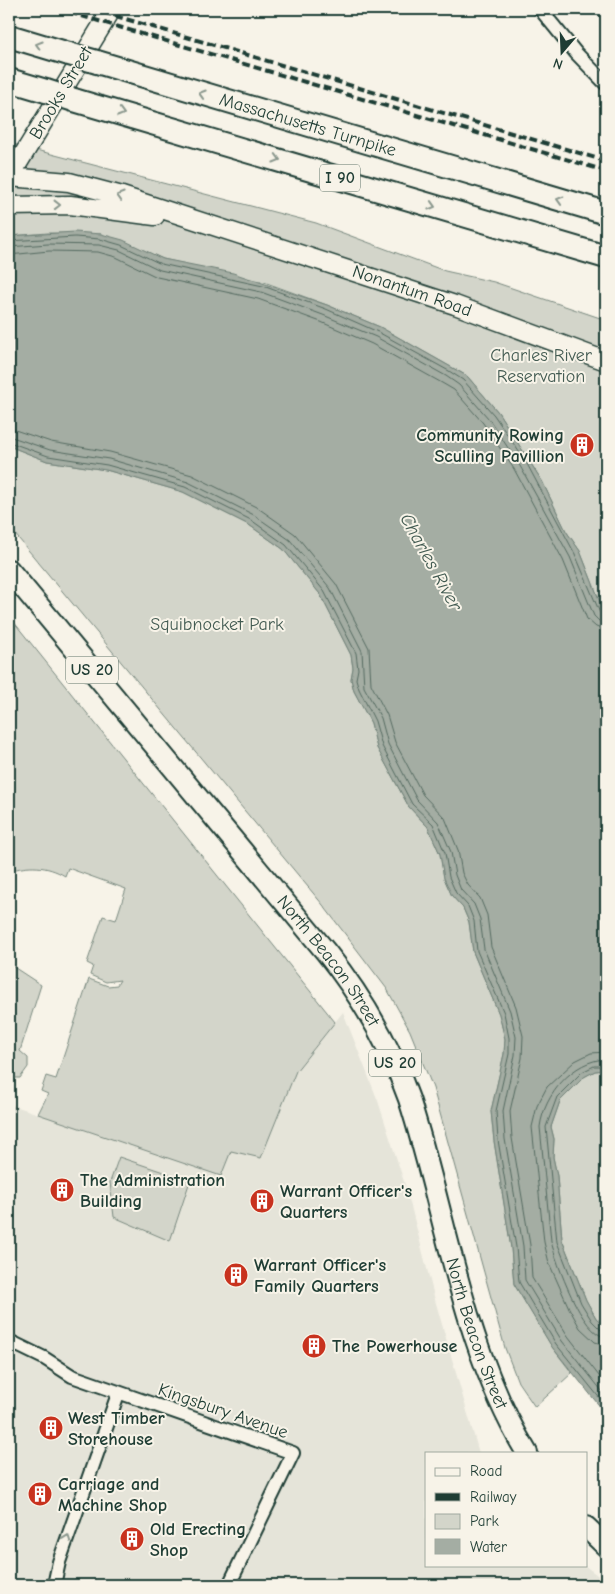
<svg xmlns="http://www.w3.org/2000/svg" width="615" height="1594" font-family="'Comic Neue',sans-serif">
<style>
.built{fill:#e5e4d9}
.green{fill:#d3d5ca;stroke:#79897f}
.water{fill:#a4ada3;stroke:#6f8077}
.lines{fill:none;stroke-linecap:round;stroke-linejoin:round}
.shore{stroke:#546a60;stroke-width:1}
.street-casing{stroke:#1f3d34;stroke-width:16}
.secondary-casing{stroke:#1f3d34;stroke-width:21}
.primary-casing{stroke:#1f3d34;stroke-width:24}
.highway-casing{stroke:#1f3d34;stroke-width:26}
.street{stroke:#f7f3e8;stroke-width:12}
.secondary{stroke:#f7f3e8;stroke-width:18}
.primary{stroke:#f7f3e8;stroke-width:20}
.highway{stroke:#f7f3e8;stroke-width:22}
.rail{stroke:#1f3d34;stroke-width:4;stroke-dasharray:8 4;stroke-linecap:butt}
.highway-bridge-casing{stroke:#1f3d34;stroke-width:26;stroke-linecap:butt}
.highway-bridge{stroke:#f7f3e8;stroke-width:22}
.oneway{stroke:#8b988e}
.labels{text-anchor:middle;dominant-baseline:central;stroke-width:4;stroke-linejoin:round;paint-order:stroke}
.shield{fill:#f7f3e8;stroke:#60746a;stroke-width:1}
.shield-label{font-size:16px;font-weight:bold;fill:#1f3d34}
.street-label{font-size:18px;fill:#1f3d34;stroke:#f7f3e8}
.park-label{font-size:18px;fill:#435b52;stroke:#f7f3e8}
.poi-label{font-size:18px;font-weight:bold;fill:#1f3d34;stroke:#f7f3e8;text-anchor:start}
.water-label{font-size:19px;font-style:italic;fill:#405950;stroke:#f7f3e8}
</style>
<rect width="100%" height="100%" fill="#f7f3e8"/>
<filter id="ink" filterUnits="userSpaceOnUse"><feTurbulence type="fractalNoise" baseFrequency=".02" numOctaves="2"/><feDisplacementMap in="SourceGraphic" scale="10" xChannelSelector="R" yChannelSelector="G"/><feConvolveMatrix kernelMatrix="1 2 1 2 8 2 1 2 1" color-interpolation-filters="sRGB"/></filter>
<g filter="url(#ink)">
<!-- built -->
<path class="built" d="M343,1012L378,1101L407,1191L435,1300L479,1453H426V1565H584L606,1582V1585H9V1104L124,1143L231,1150L261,1157L296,1071Z"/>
<!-- green -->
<path class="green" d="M9,143L316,223L445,271L494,282L606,320V617L580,551L566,531L542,481L498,412L467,376L380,327L327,305L264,282L163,259L101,234L48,233L9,236Z
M9,446L47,461L106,470L183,492L249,525L283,549L320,594L351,655L353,668L351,679L354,691L371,723L377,748L409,807L428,827L440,854L444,878L452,896L463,908L469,922L473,952L499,1014L505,1039L504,1054L491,1111L494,1141L511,1248L514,1284L552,1347L572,1373L535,1407L518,1382L505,1348L433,1088L410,1031L387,989L323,905L9,527Z
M9,616L335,1022L296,1071L261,1158L231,1151L221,1176L38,1114L48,1094L41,1091L46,1076L56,1079L89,979L108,986L117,985L120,980L106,982L90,975L93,966L87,963L103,916L116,920L126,889L68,868L65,876C47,865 28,865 9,871Z
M9,964L41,985L20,1051L28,1058V1067L20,1078H9Z
M606,1070V1327L596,1318L586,1300L562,1240L557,1176L553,1157L554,1139L551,1127L560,1101L584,1077L595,1071Z
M119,1157L190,1181L170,1241L114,1217L110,1182Z"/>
<!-- water -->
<path class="water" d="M75,232L101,234L123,240L163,259L233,273L327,305L380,327L467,376L498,412L542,481L566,531L580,551L606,617V1070L595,1071L584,1077L560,1101L551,1127L554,1139L553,1157L557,1176L562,1240L586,1300L596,1318L606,1327V1414L552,1347L514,1284L511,1248L494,1141L491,1111L504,1054L505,1039L499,1014L473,952L469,922L463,908L452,896L444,878L440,854L428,827L409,807L377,748L371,723L354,691L351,679L353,668L351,655L320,594L283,549L249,525L183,492L106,470L47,461L9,446V236Z"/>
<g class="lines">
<!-- shore -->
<path class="shore" d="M9,241L75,237L100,239L121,245L161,264L263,286L326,309L378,332L449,371L463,380L494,415L526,462L575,554L600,613L606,616
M9,247L48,244L99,245L119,250L160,270L261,292L323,315L376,337L446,376L459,385L489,419L520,466L570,557L594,616L599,621L606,622
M9,255L49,251L98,252L116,257L157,277L258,299L321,322L372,344L442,383L454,390L483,423L514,469L563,560L587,619L596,627L606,630
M9,428L51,442L110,452L192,475L258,508L295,534L336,584L369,648L371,684L387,715L395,742L423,795L445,818L458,850L462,873L468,885L480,898L487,915L491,947L516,1007L523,1036L522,1058L510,1111L512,1138L530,1245L532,1278L568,1336L606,1385
M9,436L50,450L109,459L188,482L254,515L290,540L330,588L362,651L364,687L381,718L388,744L417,800L438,822L451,852L455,875L461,890L474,904L480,919L484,949L510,1011L516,1037L515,1055L503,1111L505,1139L523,1246L525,1280L562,1341L606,1396
M9,442L48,456L107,465L185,487L251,520L286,545L324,591L356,653L358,669L356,679L359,689L375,721L382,746L412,804L433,824L445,853L449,877L456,893L468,906L474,921L477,951L504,1013L509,1038V1054L496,1111L498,1140L516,1247L519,1282L556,1344L606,1406
M606,1052L591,1053L575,1061L547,1087L537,1106L532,1127L544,1242L549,1263L569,1308L580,1328L595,1342L606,1345
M606,1059C573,1060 544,1095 540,1127L551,1241C556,1262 582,1336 606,1337
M606,1066H594L582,1072L557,1097L546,1127L557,1242L581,1303L592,1321L601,1330L606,1331"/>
<defs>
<path id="street" d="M540,9L576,53L606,84
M9,1341L44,1358L72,1376L293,1453L229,1585
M54,1585L59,1562L118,1394"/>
<path id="secondary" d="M9,177L69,182L122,196L455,305L606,361
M9,178L112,9
M9,206L70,205L155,216"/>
<g id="primary">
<path id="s1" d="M9,570L326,952C362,997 390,1045 409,1099C447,1217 462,1346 527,1453"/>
<path d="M586,1527L606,1546"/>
</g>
<g id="highway">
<path d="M9,36L69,54"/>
<path id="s2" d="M97,62L606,213"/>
<path d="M9,80L46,91"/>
<path d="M74,100L606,257"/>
</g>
</defs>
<!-- street casing -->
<use href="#street" class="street-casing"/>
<!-- secondary casing -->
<use href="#secondary" class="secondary-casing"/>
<!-- primary casing -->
<use href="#primary" class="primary-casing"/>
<!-- highway casing -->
<use href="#highway" class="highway-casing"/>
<!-- street -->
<use href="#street" class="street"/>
<!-- secondary -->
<use href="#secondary" class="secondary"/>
<!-- primary -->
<use href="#primary" class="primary"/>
<!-- highway -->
<use href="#highway" class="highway"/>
<!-- rail -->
<path class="rail" d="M58,9L606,171
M92,9L606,161"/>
<defs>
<path id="highway-bridge" d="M69,54L97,62
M46,91L74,100"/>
</defs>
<!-- highway-bridge casing -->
<use href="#highway-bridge" class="highway-bridge-casing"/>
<!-- highway-bridge -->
<use href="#highway-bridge" class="highway-bridge"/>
</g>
<!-- one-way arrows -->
<defs><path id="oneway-chevron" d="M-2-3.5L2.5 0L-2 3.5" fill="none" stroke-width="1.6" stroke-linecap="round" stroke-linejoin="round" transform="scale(1.25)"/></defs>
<g class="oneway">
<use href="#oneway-chevron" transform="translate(39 45) rotate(-163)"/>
<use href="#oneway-chevron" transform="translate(202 94) rotate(-163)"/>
<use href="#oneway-chevron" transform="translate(121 113) rotate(16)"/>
<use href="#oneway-chevron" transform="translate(277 159) rotate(16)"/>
<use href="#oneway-chevron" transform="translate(120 196) rotate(-163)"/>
<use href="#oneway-chevron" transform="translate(560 200) rotate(-163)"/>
<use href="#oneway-chevron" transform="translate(57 205)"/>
<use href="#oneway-chevron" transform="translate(432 206) rotate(17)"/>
<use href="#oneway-chevron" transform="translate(67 1538) rotate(-71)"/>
</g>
</g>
<!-- icons -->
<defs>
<symbol id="building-disc" viewBox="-11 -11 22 22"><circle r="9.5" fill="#c8321e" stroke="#f7f3e8"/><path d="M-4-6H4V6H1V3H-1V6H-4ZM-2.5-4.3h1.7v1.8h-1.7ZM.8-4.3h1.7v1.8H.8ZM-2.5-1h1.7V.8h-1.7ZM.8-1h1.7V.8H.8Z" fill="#fff"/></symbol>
</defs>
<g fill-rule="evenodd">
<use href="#building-disc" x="568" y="431" width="28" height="28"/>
<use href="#building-disc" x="48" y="1176" width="28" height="28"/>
<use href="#building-disc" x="248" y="1187" width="28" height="28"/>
<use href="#building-disc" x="222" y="1261" width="28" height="28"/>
<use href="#building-disc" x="300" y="1332" width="28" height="28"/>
<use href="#building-disc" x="37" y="1414" width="28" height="28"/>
<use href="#building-disc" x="26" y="1480" width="28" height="28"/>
<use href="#building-disc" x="118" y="1525" width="28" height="28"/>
</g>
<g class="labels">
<!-- shield labels -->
<g class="shield">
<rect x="320" y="164.5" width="40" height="27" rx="4"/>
<rect x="66" y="656.5" width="52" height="27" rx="4"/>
<rect x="369" y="1049.5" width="52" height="27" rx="4"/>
</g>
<g class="shield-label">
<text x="340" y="178">I 90</text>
<text x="92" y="670">US 20</text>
<text x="395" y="1063">US 20</text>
</g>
<!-- street labels -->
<g class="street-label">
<text transform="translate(61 93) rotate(-59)">Brooks Street</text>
<text stroke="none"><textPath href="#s2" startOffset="220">Massachusetts Turnpike</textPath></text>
<text transform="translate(412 291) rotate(19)">Nonantum Road</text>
<text stroke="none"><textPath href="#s1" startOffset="505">North Beacon Street</textPath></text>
<text stroke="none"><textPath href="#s1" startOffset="910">North Beacon Street</textPath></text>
<text transform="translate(223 1411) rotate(19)">Kingsbury Avenue</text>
</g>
<!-- park labels -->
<g class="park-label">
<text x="541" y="355">Charles River<tspan x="541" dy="21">Reservation</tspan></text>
<text x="217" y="624">Squibnocket Park</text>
</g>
<!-- poi labels -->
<g class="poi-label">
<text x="564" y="435" text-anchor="end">Community Rowing<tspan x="564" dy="21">Sculling Pavillion</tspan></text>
<text x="80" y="1180">The Administration<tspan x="80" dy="21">Building</tspan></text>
<text x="280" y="1191">Warrant Officer's<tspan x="280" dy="21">Quarters</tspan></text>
<text x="254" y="1265">Warrant Officer's<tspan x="254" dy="21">Family Quarters</tspan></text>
<text x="332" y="1346">The Powerhouse</text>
<text x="68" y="1418">West Timber<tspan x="68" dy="21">Storehouse</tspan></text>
<text x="58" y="1484">Carriage and<tspan x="58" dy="21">Machine Shop</tspan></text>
<text x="150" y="1529">Old Erecting<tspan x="150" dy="21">Shop</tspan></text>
</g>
<!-- water labels -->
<g class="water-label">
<text transform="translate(431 562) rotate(61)">Charles River</text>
</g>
</g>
<!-- margin -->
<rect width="615" height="1594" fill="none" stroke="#f7f3e8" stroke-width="30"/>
<rect x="15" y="15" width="585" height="1564" fill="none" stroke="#1f3d34" stroke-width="2" filter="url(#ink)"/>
<!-- legend -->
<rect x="425" y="1452" width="162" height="115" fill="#f7f3e8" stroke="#a1aaa0"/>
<rect x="435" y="1468" width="25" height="8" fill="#f7f3e8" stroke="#a1aaa0"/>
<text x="470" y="1476" font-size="15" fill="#1f3d34">Road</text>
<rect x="435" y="1493" width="25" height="8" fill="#1f3d34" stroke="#a1aaa0"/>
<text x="470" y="1502" font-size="15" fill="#1f3d34">Railway</text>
<rect x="435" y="1514" width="25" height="15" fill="#d3d5ca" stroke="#a1aaa0"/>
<text x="470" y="1526" font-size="15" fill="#1f3d34">Park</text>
<rect x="435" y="1539" width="25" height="15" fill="#a4ada3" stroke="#a1aaa0"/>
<text x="470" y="1552" font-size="15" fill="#1f3d34">Water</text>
<!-- north arrow -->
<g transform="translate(562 52) rotate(199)" stroke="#f7f3e8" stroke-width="4" paint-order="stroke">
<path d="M0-4L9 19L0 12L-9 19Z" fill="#1f3d34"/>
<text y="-8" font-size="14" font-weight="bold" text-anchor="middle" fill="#1f3d34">N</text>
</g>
</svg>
